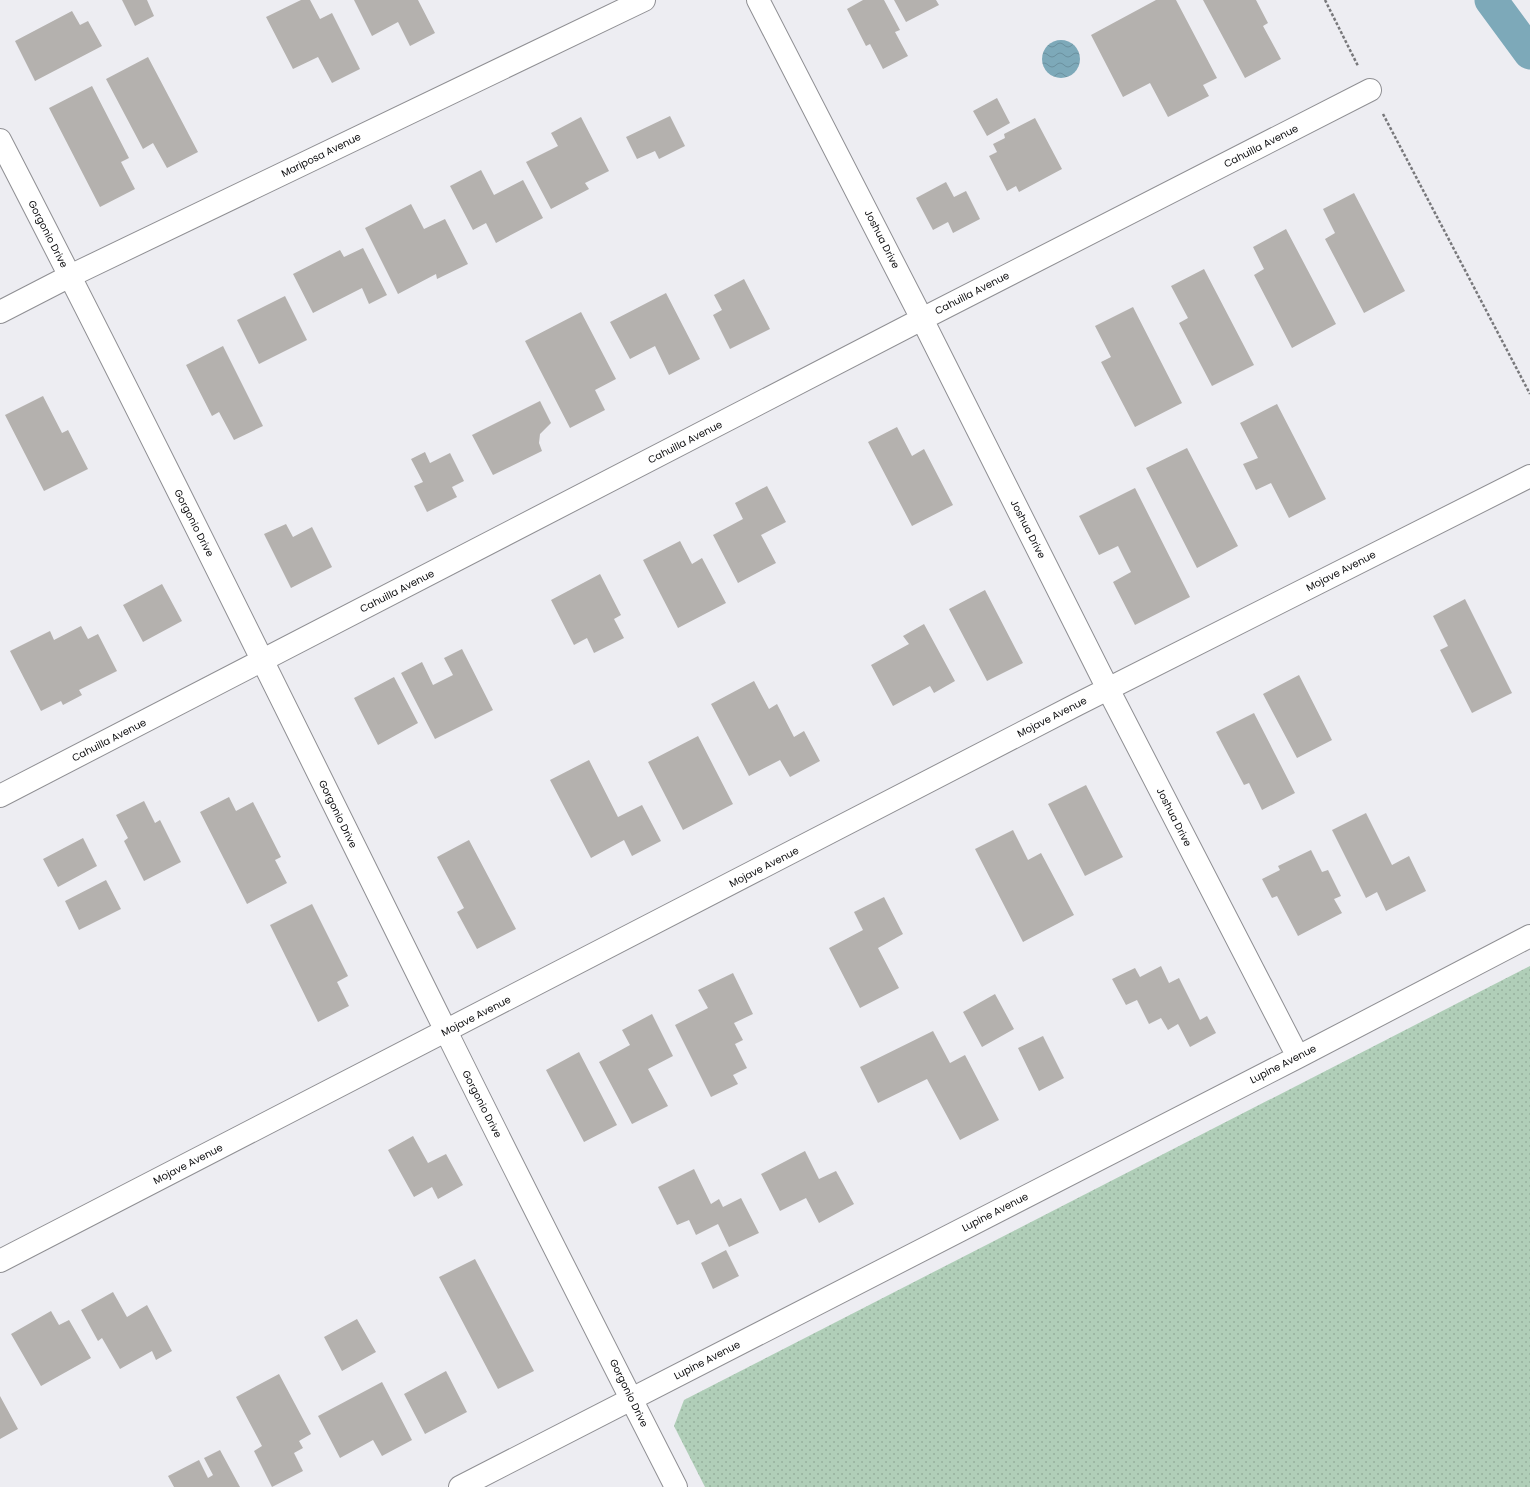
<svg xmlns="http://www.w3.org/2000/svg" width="1530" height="1487" font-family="Poppins,sans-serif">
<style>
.grass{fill:url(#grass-dots)}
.water{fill:url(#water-waves)}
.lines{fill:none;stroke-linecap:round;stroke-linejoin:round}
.canal{stroke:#7da9b9;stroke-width:33}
.building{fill:#b4b1ae}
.minor-casing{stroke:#8f8f93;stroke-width:24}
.path{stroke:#78787b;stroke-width:2.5;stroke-dasharray:3 2;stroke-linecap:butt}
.minor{stroke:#fff;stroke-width:22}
.labels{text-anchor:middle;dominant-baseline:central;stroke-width:3;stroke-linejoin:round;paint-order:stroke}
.street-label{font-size:10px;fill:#0c0c0e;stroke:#fff}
</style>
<defs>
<pattern id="grass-dots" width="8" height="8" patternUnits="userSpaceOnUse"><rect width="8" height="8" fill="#b0ceb8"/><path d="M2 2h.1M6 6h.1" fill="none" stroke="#96b09d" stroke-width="1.8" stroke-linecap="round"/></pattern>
<pattern id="water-waves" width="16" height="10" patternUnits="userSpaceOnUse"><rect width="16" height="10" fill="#7da9b9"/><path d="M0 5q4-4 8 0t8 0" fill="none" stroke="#6b909e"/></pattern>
</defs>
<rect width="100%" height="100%" fill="#ededf2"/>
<!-- grass -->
<path class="grass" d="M1530,966V1487H705L674,1426L684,1400Z"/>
<!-- water -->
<path class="water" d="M1042 59a19 19 0 1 1 38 0a19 19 0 1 1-38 0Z"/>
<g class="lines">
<!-- canal -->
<path class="canal" d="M1491,0L1530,53"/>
</g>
<!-- building -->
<path class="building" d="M122,0H147L154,16L135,26Z
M301,0H310L320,19L332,13L360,69L332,83L318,57L293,69L266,17Z
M354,0H418L435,33L410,46L398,22L372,36Z
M863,0H884L900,30L895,32L908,56L883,69L870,44L866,46L847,9Z
M894,0H936L939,5L906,22Z
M1156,0H1176L1217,78L1203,85L1209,96L1168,117L1150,83L1123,97L1091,35Z
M1203,0H1256L1268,23L1263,26L1281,59L1245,78Z
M72,11L80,25L88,21L102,46L35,81L15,41Z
M148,57L198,152L167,168L153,143L143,149L106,79Z
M92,86L129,158L121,162L135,189L100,207L49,108Z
M997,98L1010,123L987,136L973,111Z
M670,116L685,146L659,159L655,151L637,159L626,137Z
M581,117L609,171L585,183L589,189L551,209L526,162L558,146L551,133Z
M1035,118L1062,169L1019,192L1016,186L1007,191L989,156L997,152L993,144L1005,138L1004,134Z
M481,170L494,195L523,180L543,218L496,243L486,223L473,230L450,186Z
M946,182L954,197L966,191L980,219L953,233L948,222L933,230L916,198Z
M1354,193L1405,291L1364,313L1325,239L1335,233L1323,209Z
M411,204L424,229L445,219L468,264L437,279L436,274L398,294L365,228Z
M1286,229L1336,324L1292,348L1254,275L1264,269L1253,247Z
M363,248L387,295L369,304L362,288L313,313L293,274L340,250L344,257Z
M1204,269L1254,365L1212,386L1179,323L1188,318L1171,286Z
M744,279L770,329L730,349L713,315L722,310L714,295Z
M666,293L700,359L669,375L655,346L630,359L610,322Z
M285,296L307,340L259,364L237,320Z
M1133,307L1182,403L1135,427L1101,362L1111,357L1095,326Z
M581,312L616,379L595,390L605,410L570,428L525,341Z
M223,346L263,426L234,440L219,412L212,416L186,365Z
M43,396L62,433L68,430L88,469L44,491L5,415Z
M540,401L551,423L540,434L539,443L542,451L493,475L472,435Z
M1277,404L1326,499L1289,518L1271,483L1256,490L1243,464L1258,458L1240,423Z
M897,427L912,456L924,449L953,505L912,526L868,442Z
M1187,448L1238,546L1197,568L1146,468Z
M425,452L430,463L450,453L464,481L452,487L457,497L427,512L414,486L423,482L411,459Z
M767,486L786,522L761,535L776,563L738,583L713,535L743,519L735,503Z
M1135,488L1190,597L1135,625L1113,582L1131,572L1118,546L1099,555L1079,516Z
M286,524L293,537L312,527L332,567L291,588L264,534Z
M680,541L692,564L702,558L726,603L678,628L643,560Z
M600,574L621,615L614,619L624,638L594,653L587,638L574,645L551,600Z
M162,584L182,621L143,642L123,605Z
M985,590L1023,663L987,681L949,609Z
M1465,599L1512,693L1472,713L1440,650L1448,646L1433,616Z
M924,624L955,681L934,693L930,686L893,706L871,665L909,644L903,636Z
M81,626L88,639L98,634L117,671L79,690L82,695L63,705L61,701L41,711L10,651L50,631L54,640Z
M462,649L493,710L435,739L401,673L422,662L433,685L453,675L444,658Z
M1299,675L1332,740L1297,758L1263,694Z
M394,677L418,723L378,745L354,698Z
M754,681L769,709L777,704L794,737L804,731L820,761L790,777L780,760L749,776L711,704Z
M1254,713L1295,793L1262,810L1249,783L1244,785L1216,732Z
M698,736L733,804L683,830L648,762Z
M589,760L618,817L642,805L661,841L632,856L624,840L591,858L550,780Z
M1086,785L1123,857L1085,876L1048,804Z
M229,797L236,811L253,802L281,857L275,860L287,883L247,904L200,812Z
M144,801L155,823L160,820L181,862L144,881L124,841L128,838L116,815Z
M1366,813L1392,865L1409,856L1426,891L1386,911L1377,892L1366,898L1332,830Z
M1013,830L1028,860L1041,853L1074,915L1023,942L975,849Z
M83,838L97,866L58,887L43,859Z
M469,840L516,929L477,949L457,912L464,908L437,857Z
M1311,850L1322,872L1328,870L1341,896L1334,899L1342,913L1298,936L1277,896L1272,898L1262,879L1280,870L1278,866Z
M106,880L121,909L79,930L65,901Z
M884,897L903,934L878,948L899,988L860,1008L829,948L863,930L854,912Z
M312,904L348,976L337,982L349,1006L318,1022L270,925Z
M1161,966L1169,983L1179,978L1200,1020L1207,1016L1216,1033L1190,1047L1178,1024L1168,1030L1161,1018L1149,1024L1137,1000L1126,1005L1112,979L1135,968L1140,977Z
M733,973L753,1014L734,1023L743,1040L735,1044L747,1068L733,1075L738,1084L711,1097L675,1025L708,1008L698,990Z
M995,994L1014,1029L982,1047L963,1012Z
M652,1014L673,1056L648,1069L668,1106L632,1124L599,1062L630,1045L622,1030Z
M933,1031L950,1063L965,1055L999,1120L960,1140L927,1079L878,1103L860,1067Z
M1043,1036L1064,1078L1039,1091L1018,1048Z
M579,1052L617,1125L584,1142L546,1070Z
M413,1136L428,1163L446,1154L463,1185L438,1199L432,1187L414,1197L388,1150Z
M805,1151L819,1179L836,1171L854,1204L819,1223L806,1198L780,1211L761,1174Z
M694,1169L711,1204L719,1199L723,1207L741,1198L759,1233L729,1247L718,1224L696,1235L689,1220L677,1225L658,1187Z
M726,1250L739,1276L713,1289L701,1263Z
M475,1259L534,1371L498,1389L439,1277Z
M113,1292L127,1317L147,1305L172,1351L156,1360L152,1351L120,1369L102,1338L98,1341L81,1310Z
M51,1311L59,1325L69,1320L91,1358L41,1386L11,1334Z
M357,1319L376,1352L342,1371L324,1337Z
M446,1371L467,1412L425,1434L404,1394Z
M279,1374L311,1434L299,1441L303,1448L294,1453L303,1471L272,1487L254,1451L262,1446L236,1397Z
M382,1382L412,1440L382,1456L373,1440L340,1458L318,1416Z
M0,1396L18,1429L0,1439Z
M220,1450L240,1487H174L168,1476L199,1460L208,1478L213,1475L204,1458Z"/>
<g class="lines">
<defs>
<path id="minor" d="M758,0L922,319L1108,689L1298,1057
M0,140C152,434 297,731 444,1027C520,1181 598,1334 676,1487
M0,312L70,276L644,0
M0,796L922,319L1370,90
M0,1261L1076,705L1530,476
M460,1487L1298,1057L1530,936"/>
</defs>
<!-- minor casing -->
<use href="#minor" class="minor-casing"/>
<!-- path -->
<path class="path" d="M1325,0L1358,66
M1383,114L1530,394"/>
<!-- minor -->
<use href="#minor" class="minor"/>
</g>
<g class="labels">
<!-- street labels -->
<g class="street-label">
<text transform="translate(1261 146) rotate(-27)">Cahuilla Avenue</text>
<text transform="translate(321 155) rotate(-26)">Mariposa Avenue</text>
<text transform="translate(48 234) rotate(63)">Gorgonio Drive</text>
<text transform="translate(882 239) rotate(63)">Joshua Drive</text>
<text transform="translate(972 293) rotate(-27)">Cahuilla Avenue</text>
<text transform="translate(685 442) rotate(-27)">Cahuilla Avenue</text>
<text transform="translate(194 523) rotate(63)">Gorgonio Drive</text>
<text transform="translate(1028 529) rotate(63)">Joshua Drive</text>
<text transform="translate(1341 571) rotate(-27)">Mojave Avenue</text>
<text transform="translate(397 591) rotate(-27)">Cahuilla Avenue</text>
<text transform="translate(1052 717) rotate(-27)">Mojave Avenue</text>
<text transform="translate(109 740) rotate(-27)">Cahuilla Avenue</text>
<text transform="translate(338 814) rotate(64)">Gorgonio Drive</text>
<text transform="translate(1174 817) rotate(63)">Joshua Drive</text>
<text transform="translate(764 867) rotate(-27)">Mojave Avenue</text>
<text transform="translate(476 1016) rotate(-27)">Mojave Avenue</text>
<text transform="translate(1283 1064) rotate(-27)">Lupine Avenue</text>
<text transform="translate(482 1104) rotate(63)">Gorgonio Drive</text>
<text transform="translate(188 1164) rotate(-27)">Mojave Avenue</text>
<text transform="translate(995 1212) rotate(-27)">Lupine Avenue</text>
<text transform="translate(707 1360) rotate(-27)">Lupine Avenue</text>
<text transform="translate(629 1393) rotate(64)">Gorgonio Drive</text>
</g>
</g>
</svg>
